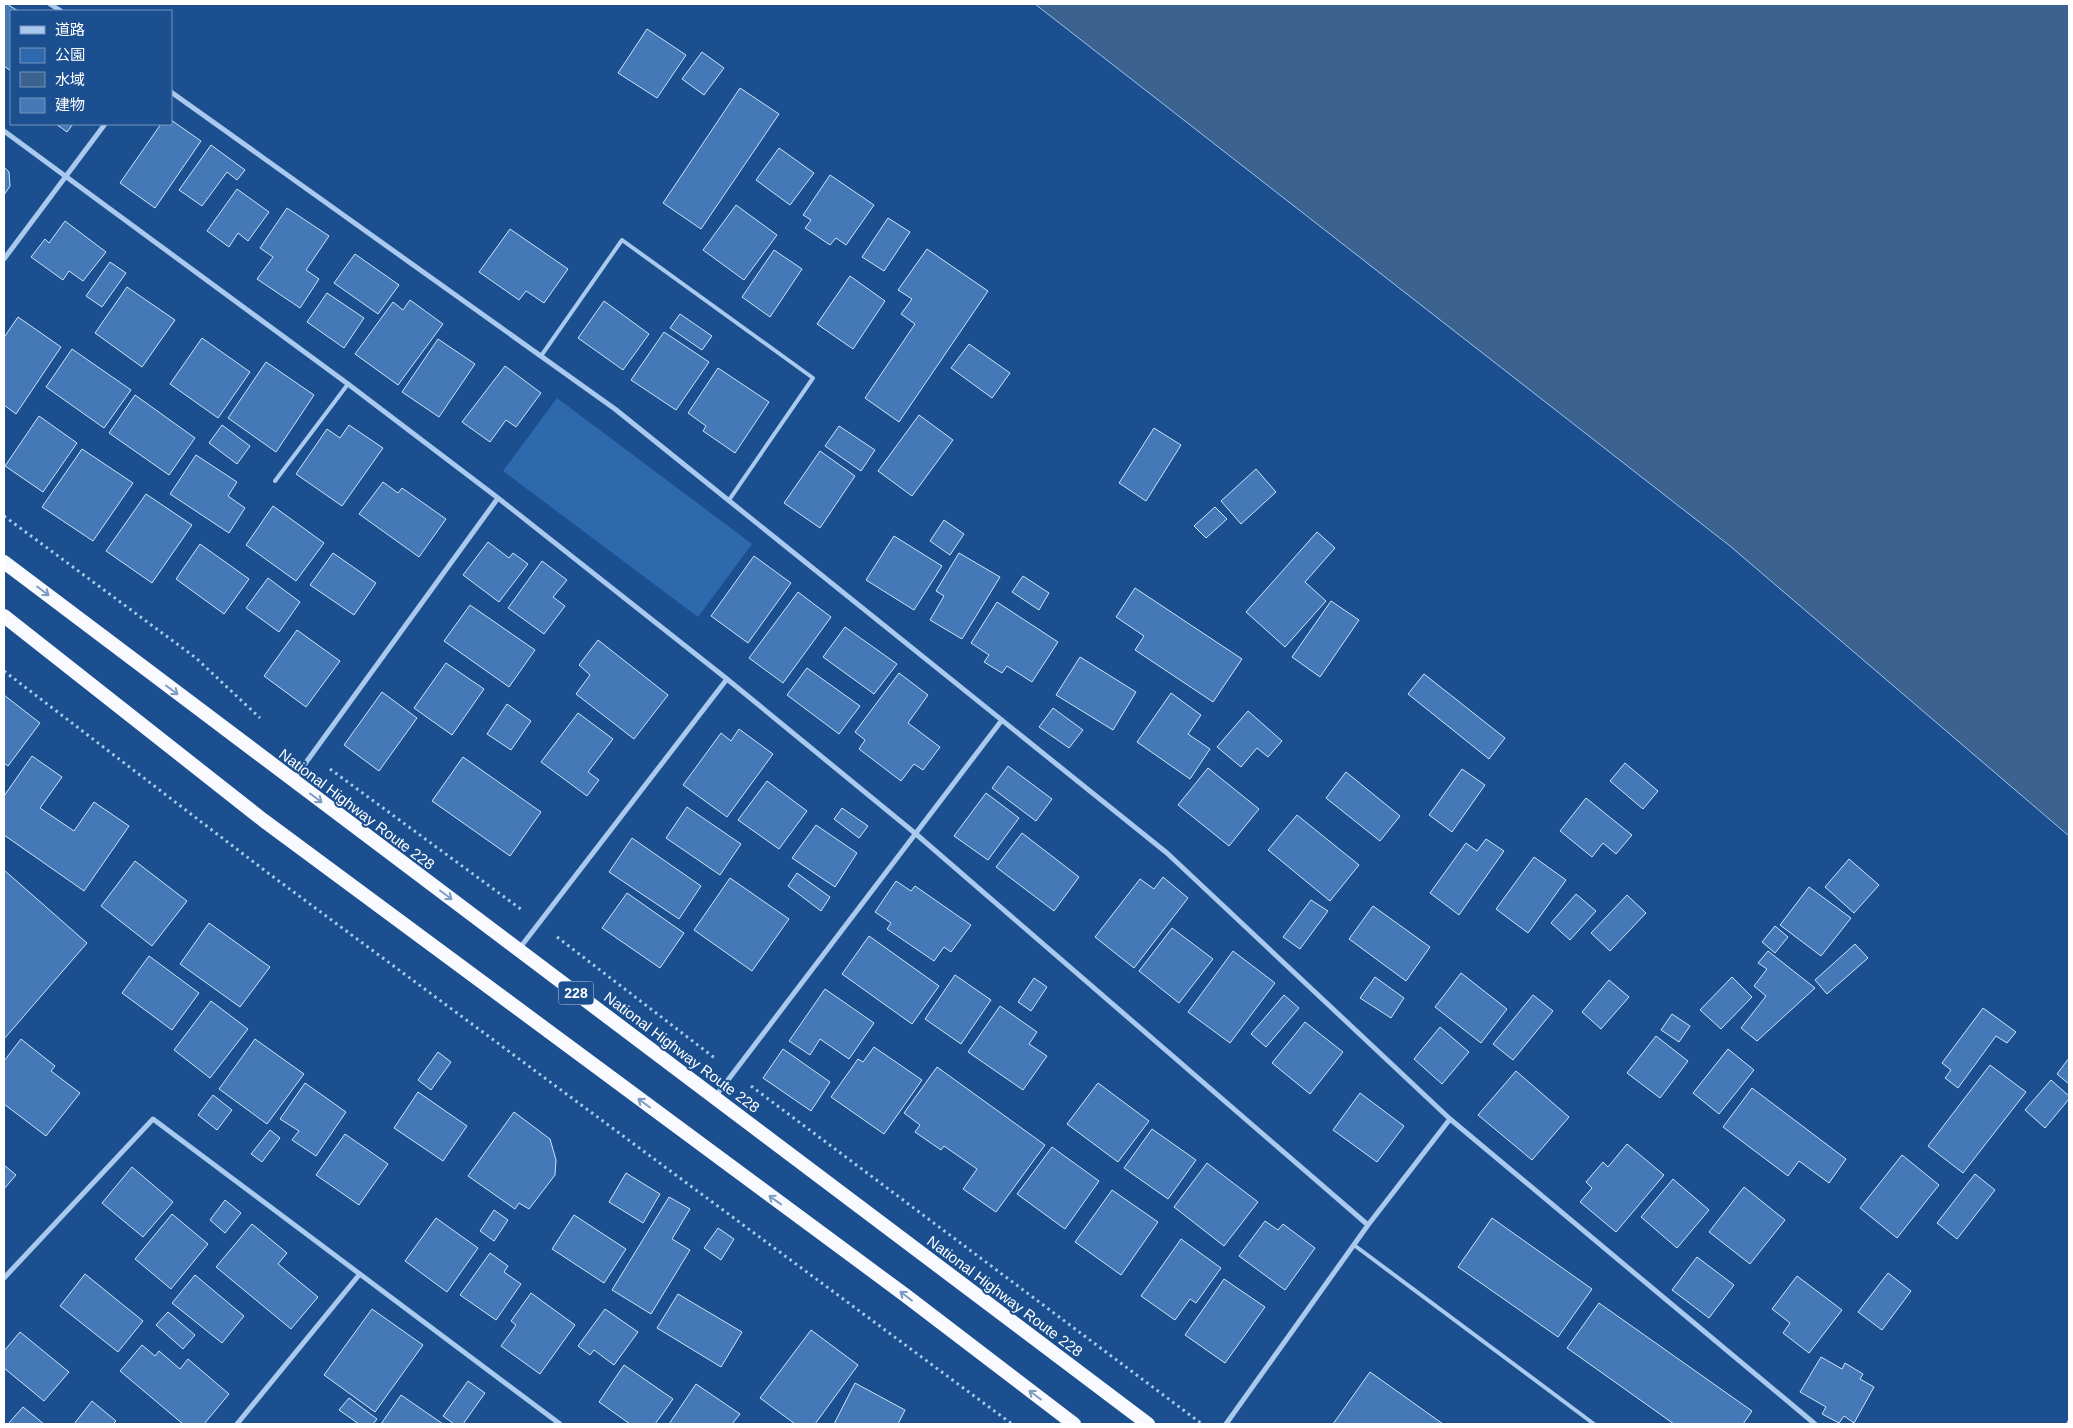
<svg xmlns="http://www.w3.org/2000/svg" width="2073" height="1428" font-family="Arial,'Noto Sans JP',sans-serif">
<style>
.green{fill:#2e69ad}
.water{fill:#3c6290;stroke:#9cc4f0}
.building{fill:#4478b7;stroke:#cfe3fa}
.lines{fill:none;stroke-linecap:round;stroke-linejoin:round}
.path{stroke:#a9c9ee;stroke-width:3;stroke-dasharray:2.5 4;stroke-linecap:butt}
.service{stroke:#a9c9ee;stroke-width:4}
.minor{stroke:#a9c9ee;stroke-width:5}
.trunk{stroke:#f8faff;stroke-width:14}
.oneway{stroke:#7e9cc1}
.labels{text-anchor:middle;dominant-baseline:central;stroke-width:4;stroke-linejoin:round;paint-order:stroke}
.shield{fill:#1b4f8f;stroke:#bbcadd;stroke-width:1}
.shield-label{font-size:14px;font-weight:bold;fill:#fff}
.street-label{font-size:15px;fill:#fff;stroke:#1b4f8f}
</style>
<rect width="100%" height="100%" fill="#1b4f8f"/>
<!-- green -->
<path class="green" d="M557,398L752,544L698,617L503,471Z"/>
<!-- water -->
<path class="water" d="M1035,4H2069V836L1730,546Z"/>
<!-- building -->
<path class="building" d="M4,4H7L18,11H11V71L4,66Z
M647,29L686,55L657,98L618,73Z
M702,52L724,68L704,95L682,79Z
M740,88L779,114L701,229L663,203Z
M171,120L201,141L155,208L120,183L161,124H171Z
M56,124H73L67,132Z
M211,145L245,170L237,180L227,172L202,206L179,190Z
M779,148L814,173L790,205L756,180Z
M4,167L9,172L10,186L4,195Z
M830,175L874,205L846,245L836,238L830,245L805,228L811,220L803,215Z
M237,189L269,212L248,241L238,233L229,247L207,231Z
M736,205L777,235L744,280L703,250Z
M287,208L329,236L306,270L319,279L300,308L257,279L273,257L260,248Z
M888,218L910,232L884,271L862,257Z
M65,221L106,252L83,281L69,271L63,280L31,257L45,239L49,243Z
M510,229L568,269L544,303L526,291L519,300L479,272Z
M927,249L988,291L899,422L865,398L915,324L901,314L912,299L898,290Z
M774,250L802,269L770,317L742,297Z
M355,254L399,285L378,314L334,283Z
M110,262L126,273L102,307L86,296Z
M850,276L885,301L853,349L817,324Z
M127,287L175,320L142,367L95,333Z
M327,293L364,318L344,348L307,322Z
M410,300L443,324L398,385L355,354L393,302L403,310Z
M604,301L649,334L623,370L578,338Z
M680,314L712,336L702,350L670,328Z
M18,317L61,347L16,414L4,405V335L5,336Z
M664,332L709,362L676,410L631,380Z
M202,338L250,372L218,418L170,384Z
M438,339L475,364L439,417L402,392Z
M969,344L1010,373L992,398L951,368Z
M72,349L131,390L104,428L46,387Z
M266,362L314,395L276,452L228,418Z
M505,366L541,393L516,427L506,420L490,442L462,422Z
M718,368L769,402L735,453L703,431L706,426L688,413Z
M135,395L195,438L169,475L109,433Z
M919,415L953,440L912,496L878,471Z
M39,416L77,443L43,492L5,466Z
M222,425L250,446L237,464L209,443Z
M349,425L383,448L342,506L296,474L327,429L340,438Z
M839,426L875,450L861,471L825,446Z
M1154,428L1181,445L1146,501L1119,483Z
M82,449L133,483L93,541L42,507Z
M820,451L855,476L820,528L784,503Z
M196,455L237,482L228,496L245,508L229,533L170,494Z
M1256,469L1276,492L1241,524L1221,501Z
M383,482L398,493L402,488L446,519L419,557L359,514Z
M146,494L192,525L152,583L106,551Z
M273,506L324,543L296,581L246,545Z
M1215,507L1227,519L1206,538L1194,526Z
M944,520L964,534L950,555L930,541Z
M1317,532L1335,548L1305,582L1326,601L1285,647L1246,612Z
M894,536L942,566L914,610L866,580Z
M488,542L509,558L513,553L528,564L499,602L463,575Z
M200,544L249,579L224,614L176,579Z
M333,553L376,583L354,615L310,585Z
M959,553L1000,577L962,639L930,620L944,596L936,591Z
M754,556L791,583L748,643L711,616Z
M542,561L567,580L553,597L565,606L544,634L508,608Z
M1023,576L1049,593L1039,610L1012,592Z
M268,578L300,602L279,632L246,608Z
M1135,588L1242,659L1213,702L1135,650L1144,636L1116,617Z
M798,592L831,617L783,683L749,658Z
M1331,601L1359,620L1320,677L1292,657Z
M997,602L1058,642L1032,682L1007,666L1002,673L984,662L989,655L971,643Z
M470,605L535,650L509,687L444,641Z
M845,627L897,664L874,694L823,657Z
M297,630L340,661L306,707L264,676Z
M598,640L668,695L634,739L576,694L590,675L579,665Z
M1080,657L1136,692L1113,730L1056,695Z
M446,663L484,689L452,735L414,708Z
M807,668L860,706L839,734L787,695Z
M899,673L928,695L908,723L940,747L923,770L914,764L901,781L859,749L865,740L855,732Z
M1424,674L1505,738L1489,759L1408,694Z
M382,692L417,718L379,771L344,745Z
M1171,693L1201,715L1188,734L1210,749L1190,779L1137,742Z
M4,695L40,723L8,766L4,763Z
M507,704L531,721L511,750L487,734Z
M1053,708L1083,730L1069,748L1039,727Z
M1248,711L1282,741L1268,757L1257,748L1241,767L1217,747Z
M578,713L613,739L588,772L599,780L587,796L541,762Z
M739,729L773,754L727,817L683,785L721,733L731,741Z
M32,756L62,777L40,808L74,831L94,802L129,826L84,891L4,835V796Z
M463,757L541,812L510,856L432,801Z
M1625,763L1658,791L1643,809L1610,781Z
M1008,766L1052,799L1036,821L992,788Z
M1208,768L1259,809L1229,846L1178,805Z
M1462,769L1485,785L1452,832L1429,815Z
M1346,772L1400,816L1380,841L1326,798Z
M767,781L807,811L779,849L738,820Z
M986,793L1019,818L988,860L954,836Z
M1586,798L1632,835L1616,854L1603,843L1592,857L1560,831Z
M687,807L741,844L720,875L666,838Z
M842,808L868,826L859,838L834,819Z
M1297,815L1359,865L1330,901L1268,850Z
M816,825L857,853L835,887L792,858Z
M1022,833L1079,877L1054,911L996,867Z
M632,838L701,886L679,919L609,872Z
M1486,839L1504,851L1459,915L1430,893L1466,843L1477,851Z
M1534,857L1566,880L1528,933L1496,909Z
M1849,859L1879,885L1854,913L1825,887Z
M135,861L187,901L152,946L101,906Z
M4,870L87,943L4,1039Z
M797,873L830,897L821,911L788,886Z
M1163,877L1188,898L1134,968L1095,937L1140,879L1154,889Z
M730,878L789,919L752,971L694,930Z
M896,881L911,891L915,886L971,925L951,952L944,947L934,961L887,929L891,923L875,912Z
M1809,887L1851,918L1821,956L1780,925Z
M627,893L684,933L660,968L602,928Z
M1576,894L1596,911L1570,940L1551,923Z
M1627,895L1646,913L1610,951L1591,933Z
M1311,900L1328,911L1300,949L1283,937Z
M1373,906L1430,947L1406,981L1349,939Z
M209,923L270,967L240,1007L180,964Z
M1775,926L1788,937L1775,953L1762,942Z
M1172,928L1213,959L1179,1003L1139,971Z
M869,936L939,986L912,1024L842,974Z
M1855,944L1868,958L1827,994L1815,980Z
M1233,951L1275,983L1230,1043L1188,1012Z
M1768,951L1815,988L1757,1041L1741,1028L1766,996L1754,986L1767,969L1758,963Z
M149,956L199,993L172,1030L122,993Z
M1461,973L1507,1009L1481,1043L1435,1007Z
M955,975L991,1000L961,1044L925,1019Z
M1375,977L1404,998L1391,1018L1360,998Z
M1732,977L1752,997L1721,1029L1700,1010Z
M1034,978L1047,987L1031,1011L1018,1002Z
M1609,980L1629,997L1601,1029L1582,1012Z
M825,989L874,1023L849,1059L820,1039L810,1055L789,1041Z
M1284,995L1299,1008L1266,1047L1251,1034Z
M1533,995L1553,1011L1513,1060L1493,1044Z
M211,1001L248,1029L210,1078L174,1050Z
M1000,1006L1037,1032L1029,1044L1047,1056L1023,1090L968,1052Z
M1983,1008L2016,1032L2007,1043L1996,1036L1958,1088L1945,1078L1951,1070L1942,1063Z
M1672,1014L1690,1026L1679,1042L1661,1030Z
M1305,1022L1343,1052L1310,1094L1272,1063Z
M1440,1027L1469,1052L1442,1084L1414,1059Z
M1656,1036L1688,1061L1660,1098L1627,1073Z
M21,1039L55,1066L51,1071L80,1093L46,1136L4,1104V1061Z
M255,1039L304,1074L267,1124L219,1089Z
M874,1047L922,1080L884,1134L831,1097L858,1059L863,1062Z
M783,1049L830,1082L811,1111L763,1078Z
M1728,1049L1754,1070L1719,1114L1693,1093Z
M438,1052L451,1062L431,1090L418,1080Z
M2069,1058V1084L2057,1074Z
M1990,1065L2026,1092L1963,1173L1928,1146Z
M937,1067L1045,1145L996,1212L963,1189L977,1169L944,1146L941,1150L915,1132L920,1125L904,1113Z
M1516,1071L1569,1117L1532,1160L1478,1115Z
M2051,1080L2069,1096V1099L2045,1128L2025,1110Z
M305,1083L346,1112L316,1156L292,1140L299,1131L280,1119Z
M1098,1083L1149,1121L1118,1162L1067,1124Z
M1752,1088L1846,1159L1829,1183L1799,1161L1788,1176L1723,1127Z
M418,1092L467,1126L443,1161L394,1128Z
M1360,1093L1404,1126L1377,1162L1333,1130Z
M213,1095L232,1110L217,1130L198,1115Z
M514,1112L550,1139L556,1160L555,1175L529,1209L519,1203L515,1209L468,1176Z
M1152,1129L1196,1160L1168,1199L1124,1168Z
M270,1130L280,1138L262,1162L251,1154Z
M345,1134L388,1164L359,1205L316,1175Z
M1627,1144L1664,1175L1616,1232L1580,1202L1592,1188L1586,1182L1603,1162L1608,1167Z
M1052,1147L1099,1181L1065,1229L1017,1194Z
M1902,1155L1939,1185L1897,1238L1860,1208Z
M1207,1163L1258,1202L1224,1246L1174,1207Z
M4,1165L16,1175L4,1189Z
M132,1167L173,1202L143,1237L102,1203Z
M626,1173L660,1194L643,1223L609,1202Z
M1975,1174L1995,1190L1957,1239L1937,1223Z
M1673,1179L1709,1210L1677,1248L1641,1217Z
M1744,1187L1785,1220L1750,1264L1709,1232Z
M1112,1190L1158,1222L1121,1275L1075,1242Z
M669,1197L690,1209L672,1239L690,1250L651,1314L612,1290Z
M225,1200L241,1213L225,1233L210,1220Z
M494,1210L508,1220L494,1241L480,1231Z
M172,1214L208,1244L171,1289L135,1259Z
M574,1215L626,1249L604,1283L552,1249Z
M436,1218L478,1248L447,1292L405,1261Z
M1492,1218L1592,1289L1558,1337L1458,1267Z
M1265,1221L1278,1230L1283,1224L1315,1248L1285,1290L1239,1256Z
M252,1224L287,1253L278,1264L318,1297L291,1329L216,1267Z
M718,1228L734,1239L721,1260L704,1248Z
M1181,1239L1221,1268L1196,1303L1190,1299L1175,1320L1141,1296Z
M490,1253L508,1266L504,1272L521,1284L496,1320L460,1295Z
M1697,1257L1734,1285L1709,1318L1672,1290Z
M1888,1273L1911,1291L1882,1330L1858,1312Z
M85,1274L143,1321L118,1352L60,1306Z
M195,1275L244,1316L222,1343L172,1303Z
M1797,1276L1842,1310L1809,1353L1783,1333L1790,1323L1772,1309Z
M1224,1279L1265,1307L1225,1363L1185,1335Z
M531,1293L575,1325L540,1374L501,1346L516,1325L511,1321Z
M678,1294L742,1332L721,1367L657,1328Z
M1599,1303L1752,1411L1743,1424H1674L1567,1348Z
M372,1309L423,1345L375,1412L324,1375Z
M605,1309L638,1332L614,1365L594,1350L590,1355L578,1346Z
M168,1312L195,1335L183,1349L156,1325Z
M811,1330L858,1365L815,1424H795L760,1398Z
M20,1332L69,1372L44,1401L4,1368V1351Z
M142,1345L155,1356L159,1351L180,1369L188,1359L229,1394L204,1424H183L120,1371Z
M1821,1357L1842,1369L1845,1363L1863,1374L1860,1379L1874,1387L1854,1423L1844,1416L1839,1423L1822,1414L1826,1407L1800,1392Z
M624,1365L673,1399L655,1424H630L599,1402Z
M1370,1372L1443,1424H1333Z
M468,1381L485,1393L463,1424H454L443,1416Z
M855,1383L905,1410L898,1424H834Z
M696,1384L740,1414L732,1424H669Z
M401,1395L443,1424H381Z
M349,1398L377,1419L373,1424H359L339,1410Z
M92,1401L116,1421L113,1424H74Z
M23,1407L44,1424H8Z"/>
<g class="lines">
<!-- path -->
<path class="path" d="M4,516L196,658L260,718
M4,671L268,873L1012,1424
M330,769L522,910
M557,937L716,1059
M751,1086L1202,1424"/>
<!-- service -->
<path class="service" d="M541,356L622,240L813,378L729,500
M275,481L348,384
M1354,1245L1594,1424
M2068,1424L2069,1422"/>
<!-- minor -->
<path class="minor" d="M50,4L61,11
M171,92L615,409L1167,853L1450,1119L1815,1424
M4,131L348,384L498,498L727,679L916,834L1368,1225
M4,259L105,124
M294,779L498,498
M519,949L727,679
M715,1097L1002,720
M4,1278L153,1119L560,1424
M237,1424L359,1275
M1226,1424L1368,1225L1450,1119"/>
<!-- trunk -->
<path class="trunk" d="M4,562L1148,1424
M4,616L263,820L905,1295L1074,1424"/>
</g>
<!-- one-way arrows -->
<defs><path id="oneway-shaft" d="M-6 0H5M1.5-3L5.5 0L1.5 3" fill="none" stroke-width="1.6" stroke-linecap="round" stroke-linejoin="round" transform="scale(1.25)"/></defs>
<g class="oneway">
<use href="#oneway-shaft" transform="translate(43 591) rotate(37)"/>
<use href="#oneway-shaft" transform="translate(172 690) rotate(37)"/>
<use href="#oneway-shaft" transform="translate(316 798) rotate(37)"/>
<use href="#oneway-shaft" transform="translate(446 895) rotate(37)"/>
<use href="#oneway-shaft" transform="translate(644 1103) rotate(-143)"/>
<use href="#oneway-shaft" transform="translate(775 1200) rotate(-144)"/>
<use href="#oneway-shaft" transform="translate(906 1296) rotate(-143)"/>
<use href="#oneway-shaft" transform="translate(1035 1395) rotate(-143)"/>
</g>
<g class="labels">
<!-- shield labels -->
<rect class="shield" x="558.5" y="981.5" width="35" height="23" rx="4"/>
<g class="shield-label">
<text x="576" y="993">228</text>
</g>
<!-- street labels -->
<g class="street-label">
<text transform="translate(357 809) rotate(37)">National Highway Route 228</text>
<text transform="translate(682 1052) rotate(37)">National Highway Route 228</text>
<text transform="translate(1005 1296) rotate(37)">National Highway Route 228</text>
</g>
</g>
<!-- border -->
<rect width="2073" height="1428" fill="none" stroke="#ffffff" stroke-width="10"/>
<!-- legend -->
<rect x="10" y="10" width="162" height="115" fill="#1b4f8f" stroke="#7695bc"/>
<rect x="20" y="26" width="25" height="8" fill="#a9c9ee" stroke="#7695bc"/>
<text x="55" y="35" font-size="15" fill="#ffffff">道路</text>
<rect x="20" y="48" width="25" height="15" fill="#2e69ad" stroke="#7695bc"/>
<text x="55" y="60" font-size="15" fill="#ffffff">公園</text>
<rect x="20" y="72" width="25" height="15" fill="#3c6290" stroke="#7695bc"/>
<text x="55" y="85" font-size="15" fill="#ffffff">水域</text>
<rect x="20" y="98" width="25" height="15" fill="#4478b7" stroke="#7695bc"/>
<text x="55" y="110" font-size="15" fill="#ffffff">建物</text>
</svg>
